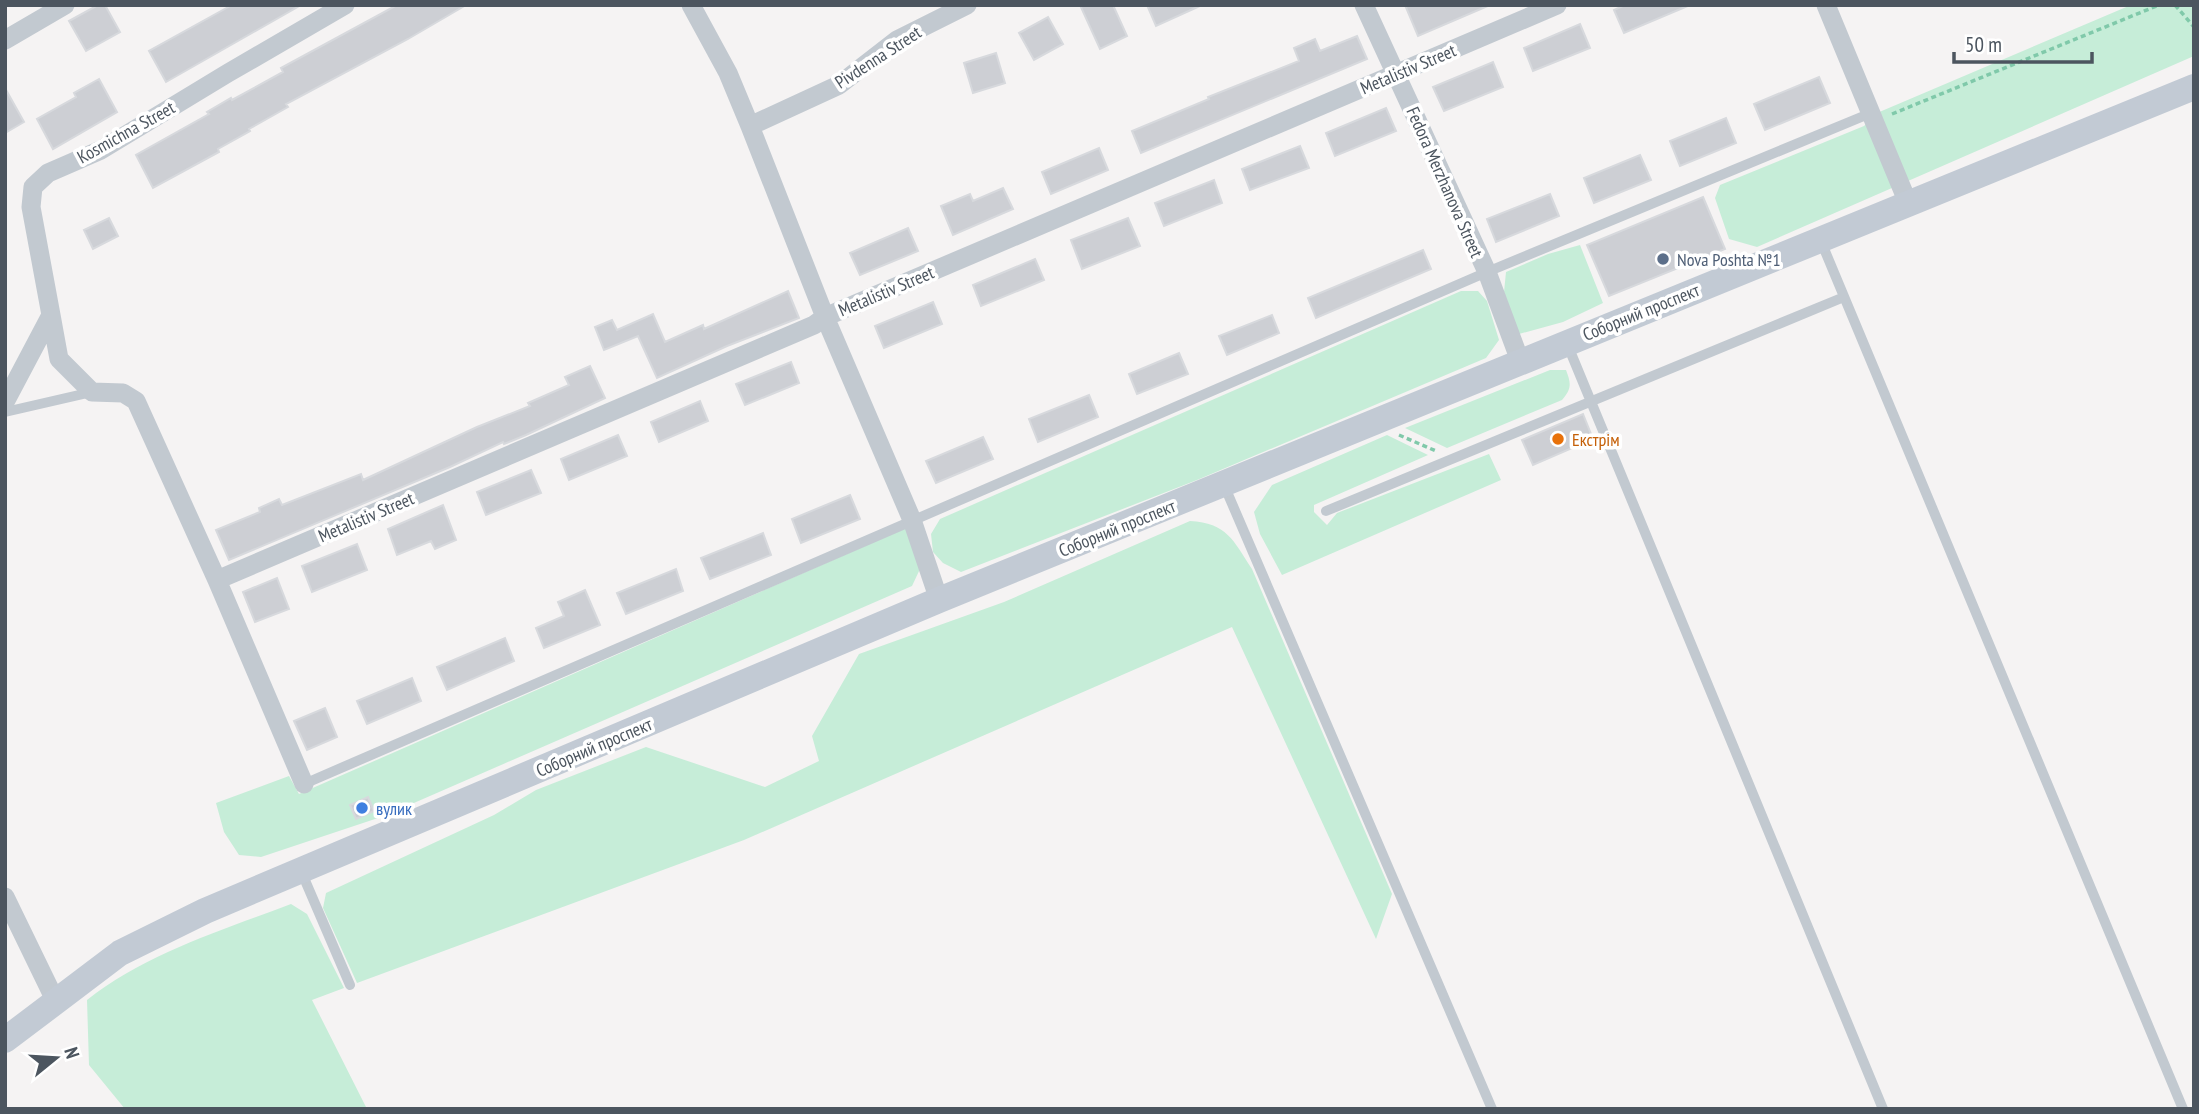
<svg xmlns="http://www.w3.org/2000/svg" width="2199" height="1114" font-family="'PT Sans Narrow',sans-serif">
<style>
.green{fill:#c6edd8}
.building{fill:#cdcfd4;stroke:#d7d9dd;stroke-width:2}
.lines{fill:none;stroke-linecap:round;stroke-linejoin:round}
.path{stroke:#80c9aa;stroke-width:3.5;stroke-dasharray:5 3.5;stroke-linecap:butt}
.service{stroke:#c2c9d0;stroke-width:10}
.minor{stroke:#c2c9d0;stroke-width:19}
.secondary{stroke:#c2cad4;stroke-width:26}
.service-dot{fill:#5c6f8a;stroke:#fff;stroke-width:2.5}
.food-dot{fill:#e8710a;stroke:#fff;stroke-width:2.5}
.shop-dot{fill:#3f7fe0;stroke:#fff;stroke-width:2.5}
.labels{text-anchor:middle;dominant-baseline:central;stroke-width:7;stroke-linejoin:round;paint-order:stroke}
.street-label{font-size:18px;fill:#4c555f;stroke:#fff}
.service-label{font-size:18px;fill:#4e5e75;stroke:#fff;text-anchor:start}
.food-label{font-size:18px;fill:#c56008;stroke:#fff;text-anchor:start}
.shop-label{font-size:18px;fill:#366cbe;stroke:#fff;text-anchor:start}
</style>
<rect width="100%" height="100%" fill="#f5f3f3"/>
<!-- green -->
<path class="green" d="M2131,5H2194V56L1757,247L1729,239L1715,198L1720,185L1864,126L1877,113Z
M1580,245L1603,303L1563,322L1519,334L1504,292L1506,272L1548,254Z
M1461,291H1478L1487,301L1499,340L1486,358L1197,480L961,572L943,563L933,552L931,534L940,519Z
M1550,370H1566C1571,383 1572,389 1562,400L1447,448L1405,428Z
M1387,435L1428,455L1314,505V512L1327,525L1337,513L1489,454L1501,480L1282,575L1260,534L1254,512L1272,485Z
M1190,521C1227,523 1233,540 1252,569L1392,894L1376,939L1232,627L744,840L357,983L323,908L326,893L494,815L536,790L646,747L765,787L819,761L812,736L859,654L1004,602Z
M906,528L920,569L912,586L384,816L261,857L239,855L224,832L216,803L289,776L299,794Z
M291,904L307,914L344,988L312,1000L367,1109H125L89,1065L87,1000C147,953 220,931 291,904Z"/>
<!-- building -->
<path class="building" d="M98,5H105L120,32L86,51L69,21Z
M232,5H301L166,82L149,51Z
M397,5H466L408,39L286,104L288,107L249,129L250,131L218,149L219,152L153,188L136,155L209,114L207,112L231,98L232,100L283,72L281,68Z
M1080,5H1113L1127,36L1100,49Z
M1147,5H1202L1156,26Z
M1405,5H1490L1418,36Z
M1625,5H1690L1624,33L1614,10Z
M1048,17L1063,44L1034,60L1019,33Z
M1580,24L1590,48L1533,71L1524,48Z
M1357,36L1367,59L1141,153L1132,131L1209,99L1208,97L1299,61L1294,48L1315,39L1320,51Z
M996,53L1005,83L973,93L964,63Z
M1493,62L1503,87L1444,111L1433,87Z
M1819,77L1830,103L1765,130L1754,104Z
M99,79L117,112L53,149L37,119L76,97L74,93Z
M5,88L24,122L5,133Z
M1386,108L1396,131L1335,156L1326,133Z
M1726,118L1736,143L1680,166L1670,141Z
M1300,146L1309,168L1250,190L1242,169Z
M1099,148L1108,170L1051,194L1042,172Z
M1640,155L1651,180L1594,203L1584,178Z
M1214,180L1222,203L1164,226L1155,203Z
M1003,188L1013,209L953,235L941,206L970,194L973,201Z
M1550,194L1559,216L1496,242L1487,219Z
M1703,197L1725,249L1609,296L1587,245Z
M109,218L118,236L93,249L84,230Z
M1128,218L1140,246L1082,269L1071,240Z
M908,228L918,251L860,275L850,253Z
M1423,250L1431,269L1316,318L1308,298Z
M1035,259L1044,280L981,306L973,285Z
M788,291L799,318L727,346L657,378L638,336L604,350L595,327L612,320L617,330L653,314L665,342L703,325L704,329Z
M933,302L942,324L884,348L875,326Z
M1272,315L1279,333L1227,355L1219,336Z
M1179,353L1188,374L1137,394L1129,374Z
M791,362L799,383L745,405L736,384Z
M590,366L605,398L526,435L504,444L503,442L450,467L229,560L216,530L260,512L259,508L279,499L282,505L361,474L363,480L477,427L530,406L528,403L569,385L565,377Z
M1089,395L1098,417L1038,442L1029,419Z
M700,401L708,421L659,442L651,422Z
M1583,414L1593,439L1533,465L1522,440Z
M618,435L627,456L569,480L561,459Z
M983,437L993,459L936,483L926,461Z
M531,470L541,493L486,515L477,492Z
M850,495L860,519L801,543L792,519Z
M443,505L456,540L435,549L431,541L397,555L388,529Z
M763,533L771,555L710,579L701,558Z
M357,544L367,570L312,592L302,566Z
M676,569L683,591L626,614L617,593Z
M277,578L289,609L255,622L243,592Z
M585,590L600,625L544,648L536,628L564,616L558,602Z
M505,638L514,661L447,690L437,667Z
M412,678L421,701L367,724L357,701Z
M325,708L337,737L307,750L294,721Z
M368,797L374,811L356,819L350,805Z"/>
<g class="lines">
<!-- path -->
<path class="path" d="M2175,5L2194,27
M1892,114L2159,5
M1399,435L1436,451"/>
<!-- service -->
<path class="service" d="M1820,239L2183,1109
M1568,346L1883,1109
M5,412L92,392
M1224,485L1492,1109
M1326,511L1844,297
M304,784L1487,272L1871,113
M301,871L350,985"/>
<!-- minor -->
<path class="minor" d="M691,5L728,73L750,126L825,317L912,520L939,600
M1364,5L1487,272L1520,361
M1826,5L1908,203
M5,40L65,5
M750,126L839,85L897,40L967,5
M51,315L59,359L92,392L123,393L136,401L217,580L304,784
M5,402L51,315L31,207L33,187L48,173L101,150L228,73L345,5
M217,580L814,325L825,317L1557,5
M5,897L55,1000"/>
<!-- secondary -->
<path class="secondary" d="M5,1040L120,953L205,911L939,600L2194,87"/>
</g>
<!-- markers -->
<circle class="service-dot" cx="1663" cy="259" r="7"/>
<circle class="food-dot" cx="1558" cy="439" r="7"/>
<circle class="shop-dot" cx="362" cy="808" r="7"/>
<g class="labels">
<!-- street labels -->
<g class="street-label">
<text transform="translate(878 57) rotate(-33)">Pivdenna Street</text>
<text transform="translate(1408 69) rotate(-23)">Metalistiv Street</text>
<text transform="translate(126 132) rotate(-29)">Kosmichna Street</text>
<text transform="translate(1445 182) rotate(66)">Fedora Merzhanova Street</text>
<text transform="translate(886 291) rotate(-23)">Metalistiv Street</text>
<text transform="translate(1641 312) rotate(-22)">Соборний проспект</text>
<text transform="translate(366 517) rotate(-23)">Metalistiv Street</text>
<text transform="translate(1117 528) rotate(-22)">Соборний проспект</text>
<text transform="translate(594 747) rotate(-23)">Соборний проспект</text>
</g>
<!-- service labels -->
<g class="service-label">
<text x="1677" y="259">Nova Poshta №1</text>
</g>
<!-- food labels -->
<g class="food-label">
<text x="1572" y="439">Екстрім</text>
</g>
<!-- shop labels -->
<g class="shop-label">
<text x="376" y="808">вулик</text>
</g>
</g>
<!-- border -->
<rect width="2199" height="1114" fill="none" stroke="#4c555f" stroke-width="14"/>
<!-- north arrow -->
<g transform="translate(56 1058) rotate(72)" stroke="#ffffff" stroke-width="5" paint-order="stroke">
<path d="M0-5L12 26L0 18L-12 26Z" fill="#4c555f"/>
<text y="-10" font-size="19" font-weight="bold" text-anchor="middle" fill="#4c555f">N</text>
</g>
<!-- scale -->
<path d="M1954 52v10h138v-10" fill="none" stroke="#4c555f" stroke-width="3.5"/>
<text x="1965" y="52" font-size="21" fill="#4c555f" stroke="#ffffff" stroke-width="5" paint-order="stroke">50 m</text>
</svg>
